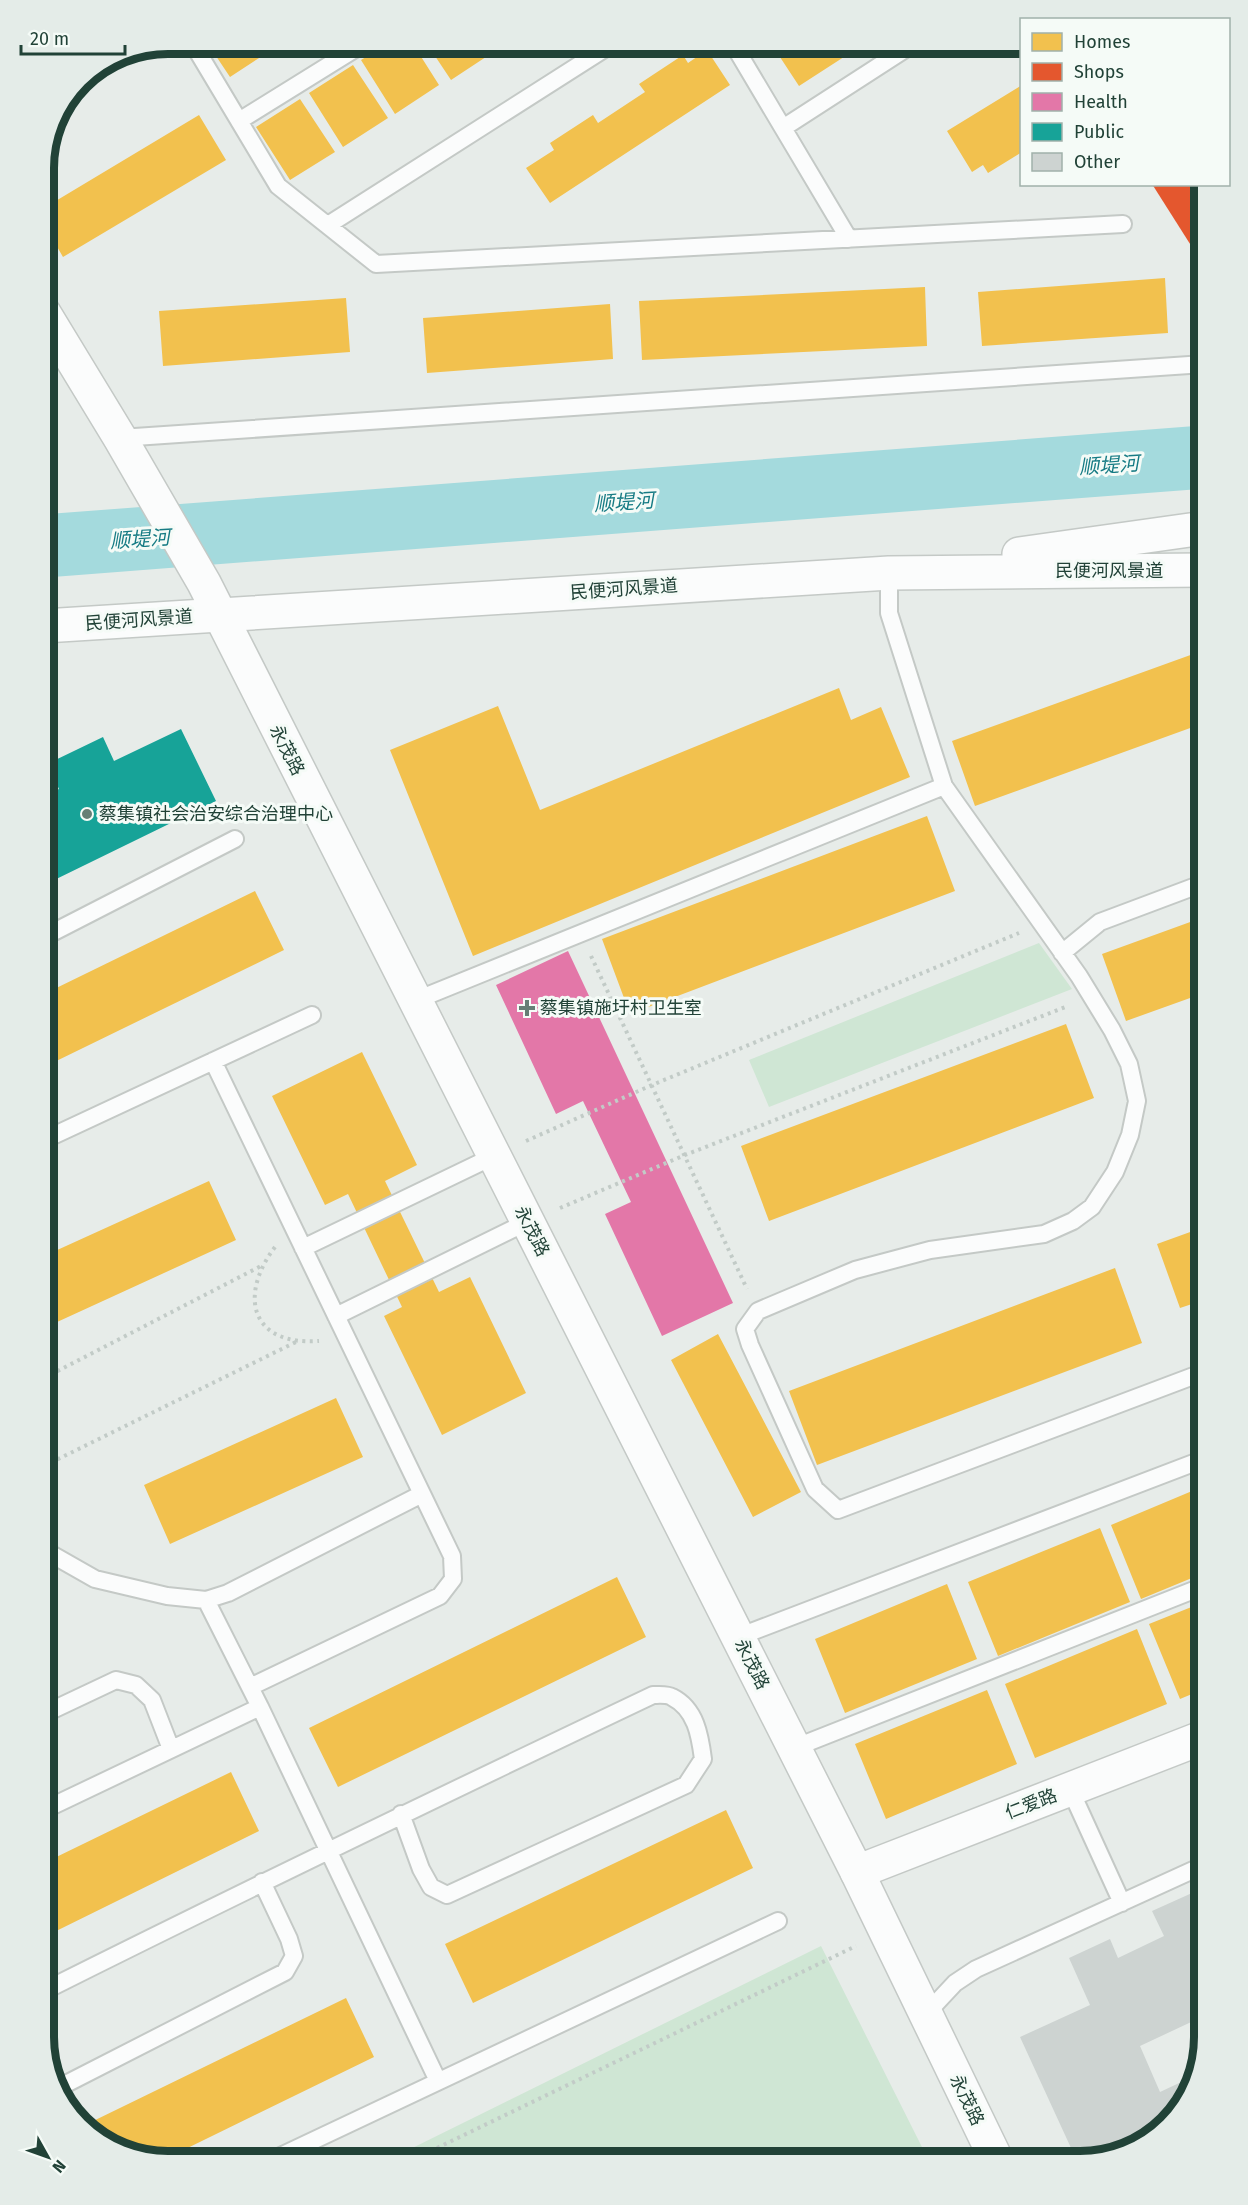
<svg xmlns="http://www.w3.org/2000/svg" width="1248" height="2205" font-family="'Fira Sans','Noto Sans SC',sans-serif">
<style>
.green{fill:#cfe6d4}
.homes{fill:#f2c14e}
.shops{fill:#e4572e}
.health{fill:#e377a8}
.public{fill:#17a398}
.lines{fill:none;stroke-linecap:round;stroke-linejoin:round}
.river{stroke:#a4dadd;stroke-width:63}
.building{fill:#cdd3d1}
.service-casing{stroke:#c4c9c6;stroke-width:20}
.minor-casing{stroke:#c4c9c6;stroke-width:36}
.tertiary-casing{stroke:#c4c9c6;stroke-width:36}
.path{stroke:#c2cbc7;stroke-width:4;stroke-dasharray:3 4.5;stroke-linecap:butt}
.service{stroke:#fbfcfc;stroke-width:16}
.minor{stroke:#fbfcfc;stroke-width:33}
.tertiary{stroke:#fbfcfc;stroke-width:33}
.poi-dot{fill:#667e75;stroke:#f5fbf7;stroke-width:2}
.labels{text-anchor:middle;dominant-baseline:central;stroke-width:6;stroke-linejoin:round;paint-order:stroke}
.street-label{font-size:18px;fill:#214237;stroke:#f5fbf7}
.poi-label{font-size:18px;fill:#214237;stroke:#f5fbf7;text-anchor:start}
.water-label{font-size:20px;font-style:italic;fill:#167b84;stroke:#f5fbf7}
.rim{fill:none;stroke:#214237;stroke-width:8}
</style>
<rect width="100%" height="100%" fill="#e7ece9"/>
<!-- green -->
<path class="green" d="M1039,943L1072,989L769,1107L749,1060Z
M821,1946L929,2161H386Z"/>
<!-- homes -->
<path class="homes" d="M208,44H270L273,49L230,77Z
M387,44H413L439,85L395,114L361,60Z
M427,44H490L495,51L451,80Z
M787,44H864L799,86L776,51Z
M707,50L730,85L550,203L526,168L554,150L550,143L593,115L598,123L645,92L639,84L683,55L688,63Z
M129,51L96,72L95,70L121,53Z
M353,65L388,118L343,147L309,93Z
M1022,85V152L988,173L983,165L972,172L947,131Z
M300,99L335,152L290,180L256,127Z
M199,115L226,160L63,257L44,224V208Z
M1165,278L1168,333L982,346L978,292Z
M925,287L927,346L642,360L639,301Z
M346,298L350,352L163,366L159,311Z
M610,304L613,359L427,373L423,318Z
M1196,653L1204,677V723L975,806L952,741Z
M839,688L851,720L881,707L910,777L473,956L390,750L498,706L540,810Z
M927,816L955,891L630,1014L602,939Z
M255,891L284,950L44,1067V994Z
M1204,917V993L1126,1021L1102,954Z
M1066,1024L1094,1098L769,1221L741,1146Z
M362,1052L417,1165L385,1181L439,1292L470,1277L526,1393L442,1435L384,1316L402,1307L348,1194L325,1205L272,1096Z
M209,1181L236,1240L44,1328V1256Z
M1204,1227V1300L1180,1308L1157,1244Z
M1115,1268L1142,1343L817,1465L789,1391Z
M718,1334L801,1492L753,1517L671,1360Z
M336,1398L363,1457L170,1544L144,1485Z
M1204,1486V1573L1141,1599L1111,1525Z
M1100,1528L1130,1602L998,1656L968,1582Z
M617,1577L646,1637L338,1787L309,1728Z
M947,1584L977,1659L845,1713L815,1639Z
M1204,1602V1689L1180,1699L1149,1624Z
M1137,1629L1167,1704L1035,1758L1005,1684Z
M987,1690L1017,1764L886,1819L855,1744Z
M231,1772L259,1831L44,1937V1863Z
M726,1810L753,1868L473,2003L445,1944Z
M346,1998L374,2057L161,2161L99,2141L85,2125Z"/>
<!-- shops -->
<path class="shops" d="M1152,184H1204V266Z"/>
<!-- health -->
<path class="health" d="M568,951L733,1303L662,1336L605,1214L631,1202L583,1101L556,1114L496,985Z"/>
<!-- public -->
<path class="public" d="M181,729L216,801L44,885V797L59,789L47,764L103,737L114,761Z"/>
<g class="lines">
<!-- river -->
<path class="river" d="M44,546L1204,457"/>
</g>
<!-- building -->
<path class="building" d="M1192,1893L1196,1900L1204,1896V2016L1140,2046L1160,2092L1192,2077L1184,2106L1135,2149L1077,2161L1020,2037L1090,2005L1069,1958L1110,1939L1118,1958L1164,1936L1152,1911Z"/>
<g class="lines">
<defs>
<path id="service" d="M193,44L278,186L376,264L1123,224
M733,44L849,239
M239,121L363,44
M783,128L913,44
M328,225L612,44
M120,438L1204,364
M889,573V613L944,786L1079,976L1112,1030L1129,1064L1137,1101L1130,1135L1115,1172L1092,1207L1073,1221L1044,1234L930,1250L855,1270L758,1311L745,1329L750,1345L815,1489L838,1510L1204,1372
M44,937L235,839
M1062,953L1100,922L1204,883
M414,1001L944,786
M213,1061L452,1556L453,1579L440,1596L250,1687
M44,1140L312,1015
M303,1248L494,1156
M336,1316L527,1222
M44,1550L95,1579L167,1596L206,1600L228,1593L422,1494
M206,1600L260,1707L438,2081
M738,1637L1204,1459
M44,1714L116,1680L136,1685L152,1700L171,1749
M794,1748L1204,1586
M1070,1789L1122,1903
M44,1810L260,1707
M44,1991C246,1890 449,1792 653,1695C659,1695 667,1694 672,1697C696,1709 700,1736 703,1759L686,1785L447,1895L431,1887L421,1869L401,1814
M926,2014L955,1983L976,1969L1204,1865
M56,2089L285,1972L294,1956L289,1939L262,1882
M270,2161L778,1921"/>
<path id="minor" d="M1019,554L1204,528
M44,626L889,573L1204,570
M857,1872L1204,1737"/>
<path id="tertiary" d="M44,313L120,438L204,583L857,1872L997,2161"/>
</defs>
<!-- service casing -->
<use href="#service" class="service-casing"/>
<!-- minor casing -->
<use href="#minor" class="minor-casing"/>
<!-- tertiary casing -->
<use href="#tertiary" class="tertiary-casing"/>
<!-- path -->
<path class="path" d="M591,956L747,1289
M526,1141L652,1085L1019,933
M560,1208L685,1155L1068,1006
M275,1247C238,1296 251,1346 319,1341
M44,1378L261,1266
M44,1466L298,1341
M410,2161L856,1946"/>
<!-- service -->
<use href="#service" class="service"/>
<!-- minor -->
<use href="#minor" class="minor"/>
<!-- tertiary -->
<use href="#tertiary" class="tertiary"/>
</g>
<!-- markers -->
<g class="poi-dot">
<circle cx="87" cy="814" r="6"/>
<path d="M524 999h6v6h6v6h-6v6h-6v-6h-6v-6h6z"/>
</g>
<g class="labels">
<!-- street labels -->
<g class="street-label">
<text x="1109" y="571">民便河风景道</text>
<text transform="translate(624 589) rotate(-4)">民便河风景道</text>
<text transform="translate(139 620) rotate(-4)">民便河风景道</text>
<text transform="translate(287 750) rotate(63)">永茂路</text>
<text transform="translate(532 1231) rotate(63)">永茂路</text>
<text transform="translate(752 1664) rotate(63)">永茂路</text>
<text transform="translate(1031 1804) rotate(-21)">仁爱路</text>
<text transform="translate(967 2100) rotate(64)">永茂路</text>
</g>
<!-- poi labels -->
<g class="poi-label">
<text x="99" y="814">蔡集镇社会治安综合治理中心</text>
<text x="540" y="1008">蔡集镇施圩村卫生室</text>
</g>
<!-- water labels -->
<g class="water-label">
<text transform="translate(1109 465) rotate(-4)">顺堤河</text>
<text transform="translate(624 502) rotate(-4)">顺堤河</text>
<text transform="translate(140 539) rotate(-4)">顺堤河</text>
</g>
</g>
<!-- crop -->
<path d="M0 0H1248V2205H0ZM168 54H1080A114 114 0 0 1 1194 168V2037A114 114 0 0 1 1080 2151H168A114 114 0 0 1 54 2037V168A114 114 0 0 1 168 54Z" fill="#e4ece8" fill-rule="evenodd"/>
<path class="rim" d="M168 54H1080A114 114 0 0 1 1194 168V2037A114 114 0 0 1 1080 2151H168A114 114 0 0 1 54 2037V168A114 114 0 0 1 168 54Z"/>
<!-- legend -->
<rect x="1020" y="18" width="210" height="168" fill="#f5fbf7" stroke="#a0b1aa" stroke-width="1.5"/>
<rect x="1032" y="33" width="30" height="18" fill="#f2c14e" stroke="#a0b1aa" stroke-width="1.5"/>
<text x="1074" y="48" font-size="18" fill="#214237">Homes</text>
<rect x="1032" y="63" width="30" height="18" fill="#e4572e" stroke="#a0b1aa" stroke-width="1.5"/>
<text x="1074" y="78" font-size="18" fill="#214237">Shops</text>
<rect x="1032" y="93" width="30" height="18" fill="#e377a8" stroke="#a0b1aa" stroke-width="1.5"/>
<text x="1074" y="108" font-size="18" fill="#214237">Health</text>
<rect x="1032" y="123" width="30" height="18" fill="#17a398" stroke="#a0b1aa" stroke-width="1.5"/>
<text x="1074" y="138" font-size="18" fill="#214237">Public</text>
<rect x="1032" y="153" width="30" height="18" fill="#cdd3d1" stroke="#a0b1aa" stroke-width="1.5"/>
<text x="1074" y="168" font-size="18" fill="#214237">Other</text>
<!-- north arrow -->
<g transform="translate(48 2157) rotate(130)" stroke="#f5fbf7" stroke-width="4.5" paint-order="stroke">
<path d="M0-4.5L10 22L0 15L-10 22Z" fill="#214237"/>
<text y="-9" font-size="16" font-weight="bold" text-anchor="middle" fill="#214237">N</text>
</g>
<!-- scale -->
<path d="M21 45v9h104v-9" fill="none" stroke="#214237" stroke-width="3"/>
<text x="30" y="45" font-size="18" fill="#214237" stroke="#f5fbf7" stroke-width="4.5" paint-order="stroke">20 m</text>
</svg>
